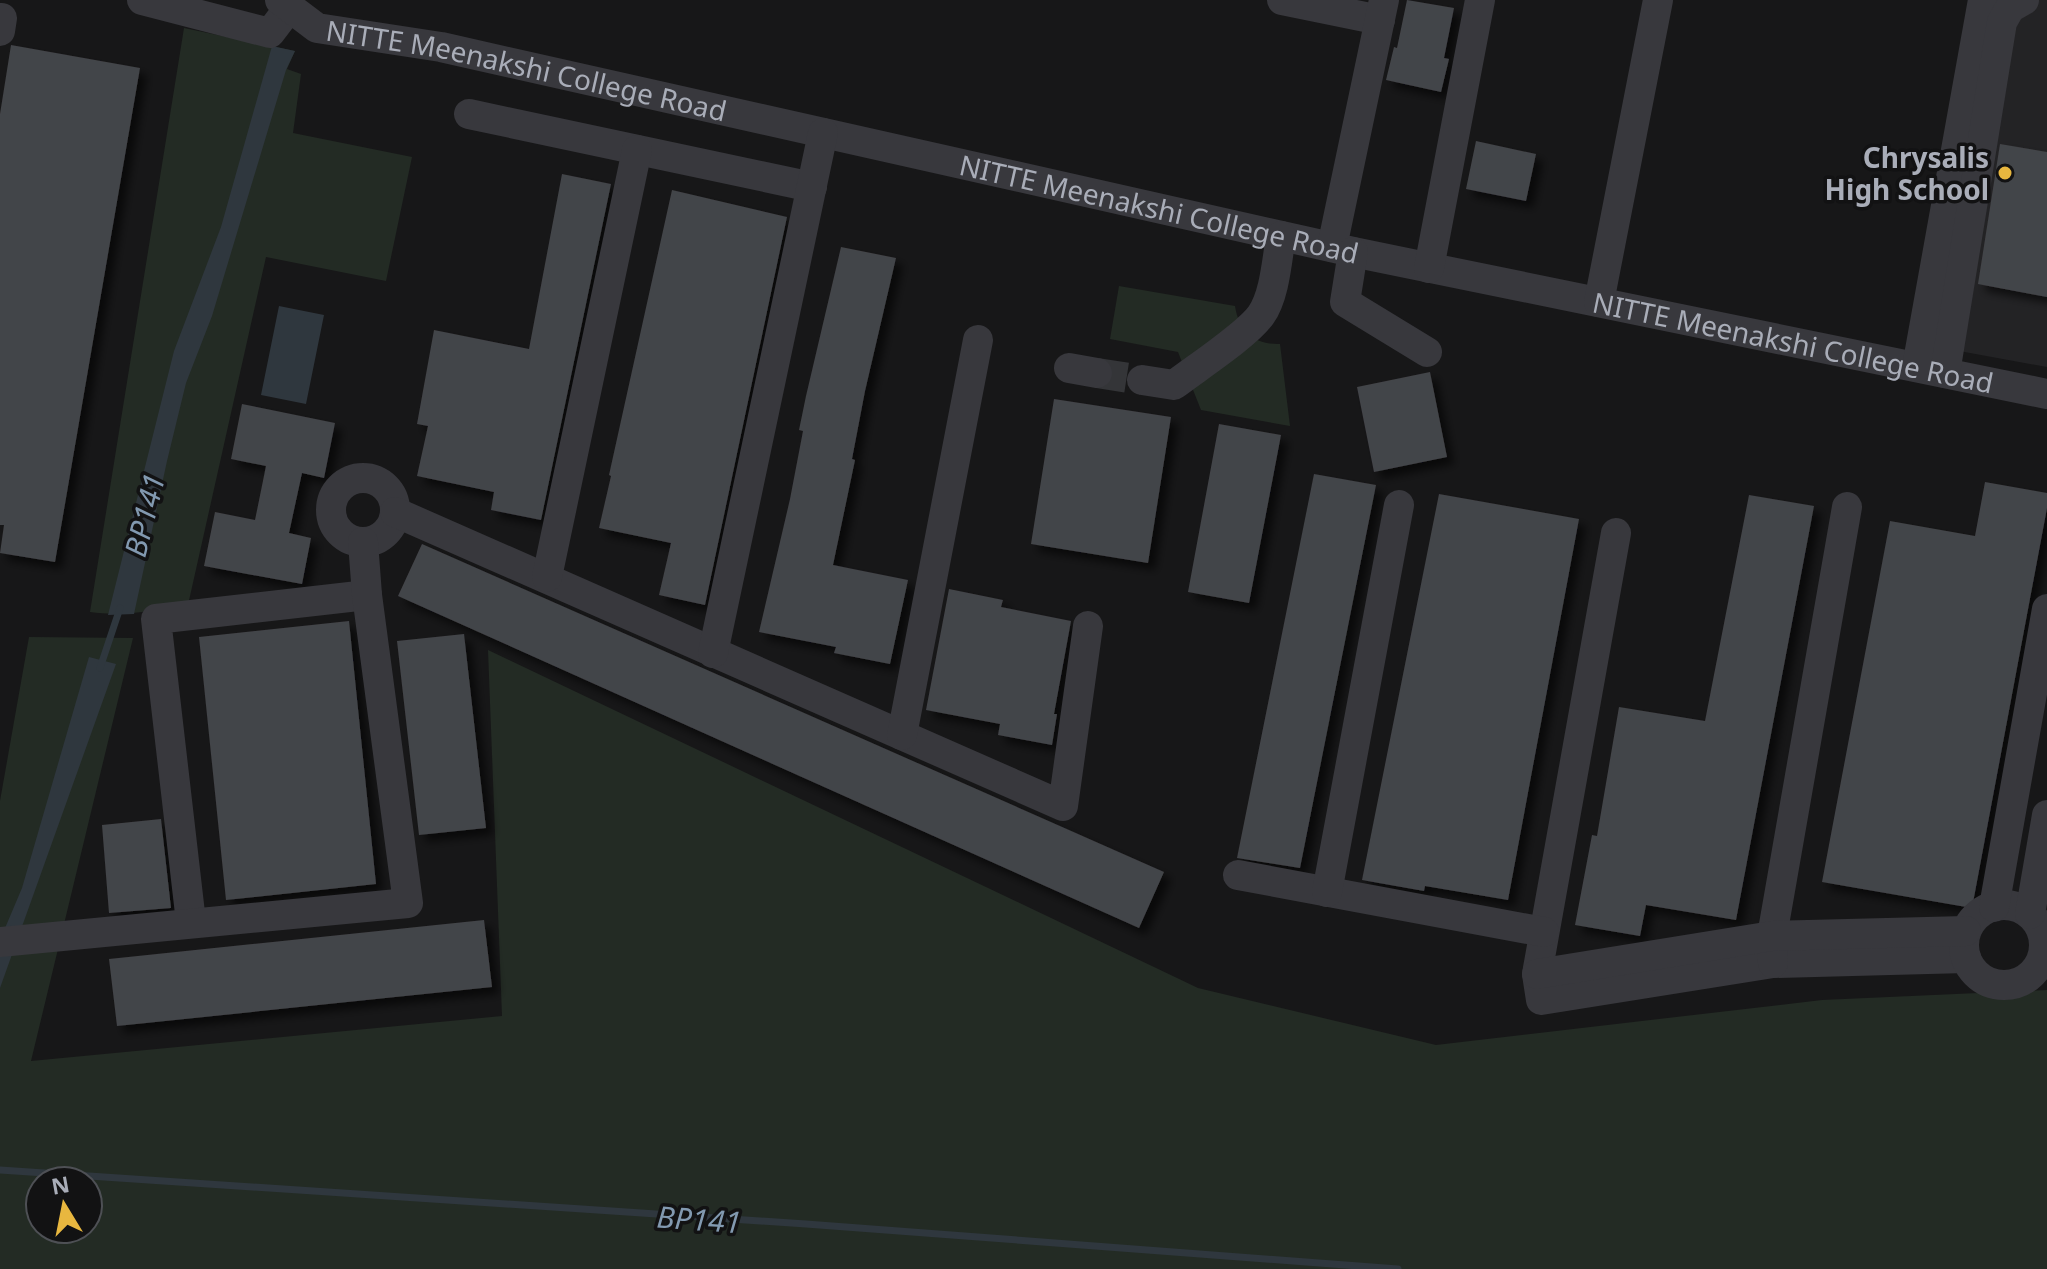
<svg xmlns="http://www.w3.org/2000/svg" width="2047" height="1269" font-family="'Noto Sans',sans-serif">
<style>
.built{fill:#232325}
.green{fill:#232b24;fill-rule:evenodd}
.water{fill:#2f373e}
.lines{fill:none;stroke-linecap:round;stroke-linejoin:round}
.stream{stroke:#2f373e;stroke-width:7}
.building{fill:#434448;filter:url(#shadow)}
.minor-tunnel{stroke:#343538;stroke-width:30;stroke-dasharray:30 15;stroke-linecap:butt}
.minor{stroke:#38383d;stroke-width:30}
.poi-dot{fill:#e8b73f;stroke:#121213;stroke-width:3}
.labels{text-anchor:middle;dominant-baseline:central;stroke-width:7;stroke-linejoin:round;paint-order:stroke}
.street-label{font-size:28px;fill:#a9adb8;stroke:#121213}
.poi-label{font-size:28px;font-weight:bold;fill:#a9adb8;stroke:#121213;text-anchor:end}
.water-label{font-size:30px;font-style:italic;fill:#8299b0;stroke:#121213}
</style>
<defs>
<filter id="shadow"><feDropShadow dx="7" dy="7" stdDeviation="4" flood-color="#0009"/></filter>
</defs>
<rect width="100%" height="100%" fill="#171718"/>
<!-- built -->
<path class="built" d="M1996,0H2047V367L1932,346Z"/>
<!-- green -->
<path class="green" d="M184,28L295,51L287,69L301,74L293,133L412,157L386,281L266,257L188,605C155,610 124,617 90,612Z
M1119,286L1235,306C1239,332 1255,345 1280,344L1290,426L1201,410L1178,352L1110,339Z
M29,637L133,638L31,1061L502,1016L488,650L1198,988L1436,1045L1822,1000L2047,990V1269H0V801ZM40,1181H88V1229H40Z"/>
<!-- water -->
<path class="water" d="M272,46L295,51L286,70L212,316L186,383L167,461L134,614L108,615L174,351L221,227Z
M279,306L324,315L306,404L261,395Z
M89,657L116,664L0,988V940L22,888Z"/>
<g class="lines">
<!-- stream -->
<path class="stream" d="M100,668L120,608
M0,1170L806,1224L1398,1269"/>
</g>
<!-- building -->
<path class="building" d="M1407,0L1454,8L1444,58L1449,59L1441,92L1386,80L1394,47L1397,48Z
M11,45L140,68L55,562L0,553L4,525H0V114Z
M1476,141L1536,154L1526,201L1466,189Z
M2000,144L2047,152V297L1978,284Z
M562,174L611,184L541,520L491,510L494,492L417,476L428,426L417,424L434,330L529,349Z
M672,190L787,217L705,605L659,595L671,543L599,528L611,476L609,475Z
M841,247L896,258L865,391L852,459L855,460L833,565L908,580L890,664L834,653L836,647L759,632L790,499L803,431L799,430L806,396Z
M1430,372L1447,457L1374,472L1357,387Z
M1054,399L1171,417L1148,563L1031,544Z
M242,404L335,423L324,478L302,473L289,533L311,538L302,584L204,566L215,512L255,520L266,466L231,459Z
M1219,424L1281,435L1249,603L1188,592Z
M1314,474L1376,485L1300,868L1237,858Z
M1985,482L2047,493V508L1972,908L1822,882L1890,521L1975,536Z
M1439,494L1579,519L1508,900L1425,886L1424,891L1362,880Z
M1749,495L1814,506L1736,920L1646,905L1640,936L1575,925L1592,835L1597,836L1619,707L1705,721Z
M422,544L1164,872L1139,928L398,596Z
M949,589L1003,600L1001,607L1071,621L1054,714H1057L1052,745L998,735L1000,724L926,710Z
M349,621L376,884L226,900L199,637Z
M464,634L486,828L419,835L397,641Z
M161,819L171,908L109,913L102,825Z
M484,920L492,987L117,1026L109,959Z"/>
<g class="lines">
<!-- minor-tunnel -->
<path class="minor-tunnel" d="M1097,373L1142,380"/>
<!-- minor -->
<g class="minor">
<path d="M142,0L270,33L289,8"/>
<path id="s1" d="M280,0L317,28L441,47L1353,252L2047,394"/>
<path d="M1282,0L1380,20"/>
<path d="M0,31L2,18"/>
<path d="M469,114L812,187"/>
<path d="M1332,247L1384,0"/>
<path d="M1353,252L1345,302L1427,352"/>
<path d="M1429,268L1480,0"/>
<path d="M1599,302L1658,0"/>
<path d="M1917,367L1983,0"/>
<path d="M1069,368L1097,373"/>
<path d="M1945,373L2002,22L2010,8L2024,0"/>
<path d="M1142,380L1174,385C1196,368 1247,335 1261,315C1275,295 1277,259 1281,236"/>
<circle cx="363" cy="510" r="32"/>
<path d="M395,512L1063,806L1088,626"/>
<path d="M1616,533L1537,974L1541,1000L1773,963L1966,958"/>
<path d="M547,577L637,150"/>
<path d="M713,653L823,133"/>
<path d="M902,735L978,340"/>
<path d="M1238,875L1544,932"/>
<path d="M1327,892L1399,505"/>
<circle cx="2004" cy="945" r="40"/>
<path d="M1994,907L2047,609"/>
<path d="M2030,914L2047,815"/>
<path d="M191,922L156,619L367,595"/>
<path d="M0,942L408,903L367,595L363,542"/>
<path d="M1773,963L1772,936L1847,507"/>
<path d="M1537,974L1772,936L1966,931"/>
</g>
</g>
<!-- markers -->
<circle class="poi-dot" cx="2005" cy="173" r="8"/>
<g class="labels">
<!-- street labels -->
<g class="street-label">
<text stroke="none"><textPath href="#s1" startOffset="260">NITTE Meenakshi College Road</textPath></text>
<text stroke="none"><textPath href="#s1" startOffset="908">NITTE Meenakshi College Road</textPath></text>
<text stroke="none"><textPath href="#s1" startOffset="1556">NITTE Meenakshi College Road</textPath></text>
</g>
<!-- poi labels -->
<g class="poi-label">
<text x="1989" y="157">Chrysalis<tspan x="1989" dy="32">High School</tspan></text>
</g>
<!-- water labels -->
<g class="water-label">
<text transform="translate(144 515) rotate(-76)">BP141</text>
<text transform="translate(699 1219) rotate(4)">BP141</text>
</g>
</g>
<!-- north arrow -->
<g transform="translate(64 1205) rotate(350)"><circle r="38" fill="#121213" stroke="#4e5055" stroke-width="2"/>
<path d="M0-6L14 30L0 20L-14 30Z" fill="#e8b73f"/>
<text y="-12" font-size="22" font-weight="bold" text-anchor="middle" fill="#a9adb8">N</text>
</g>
</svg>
